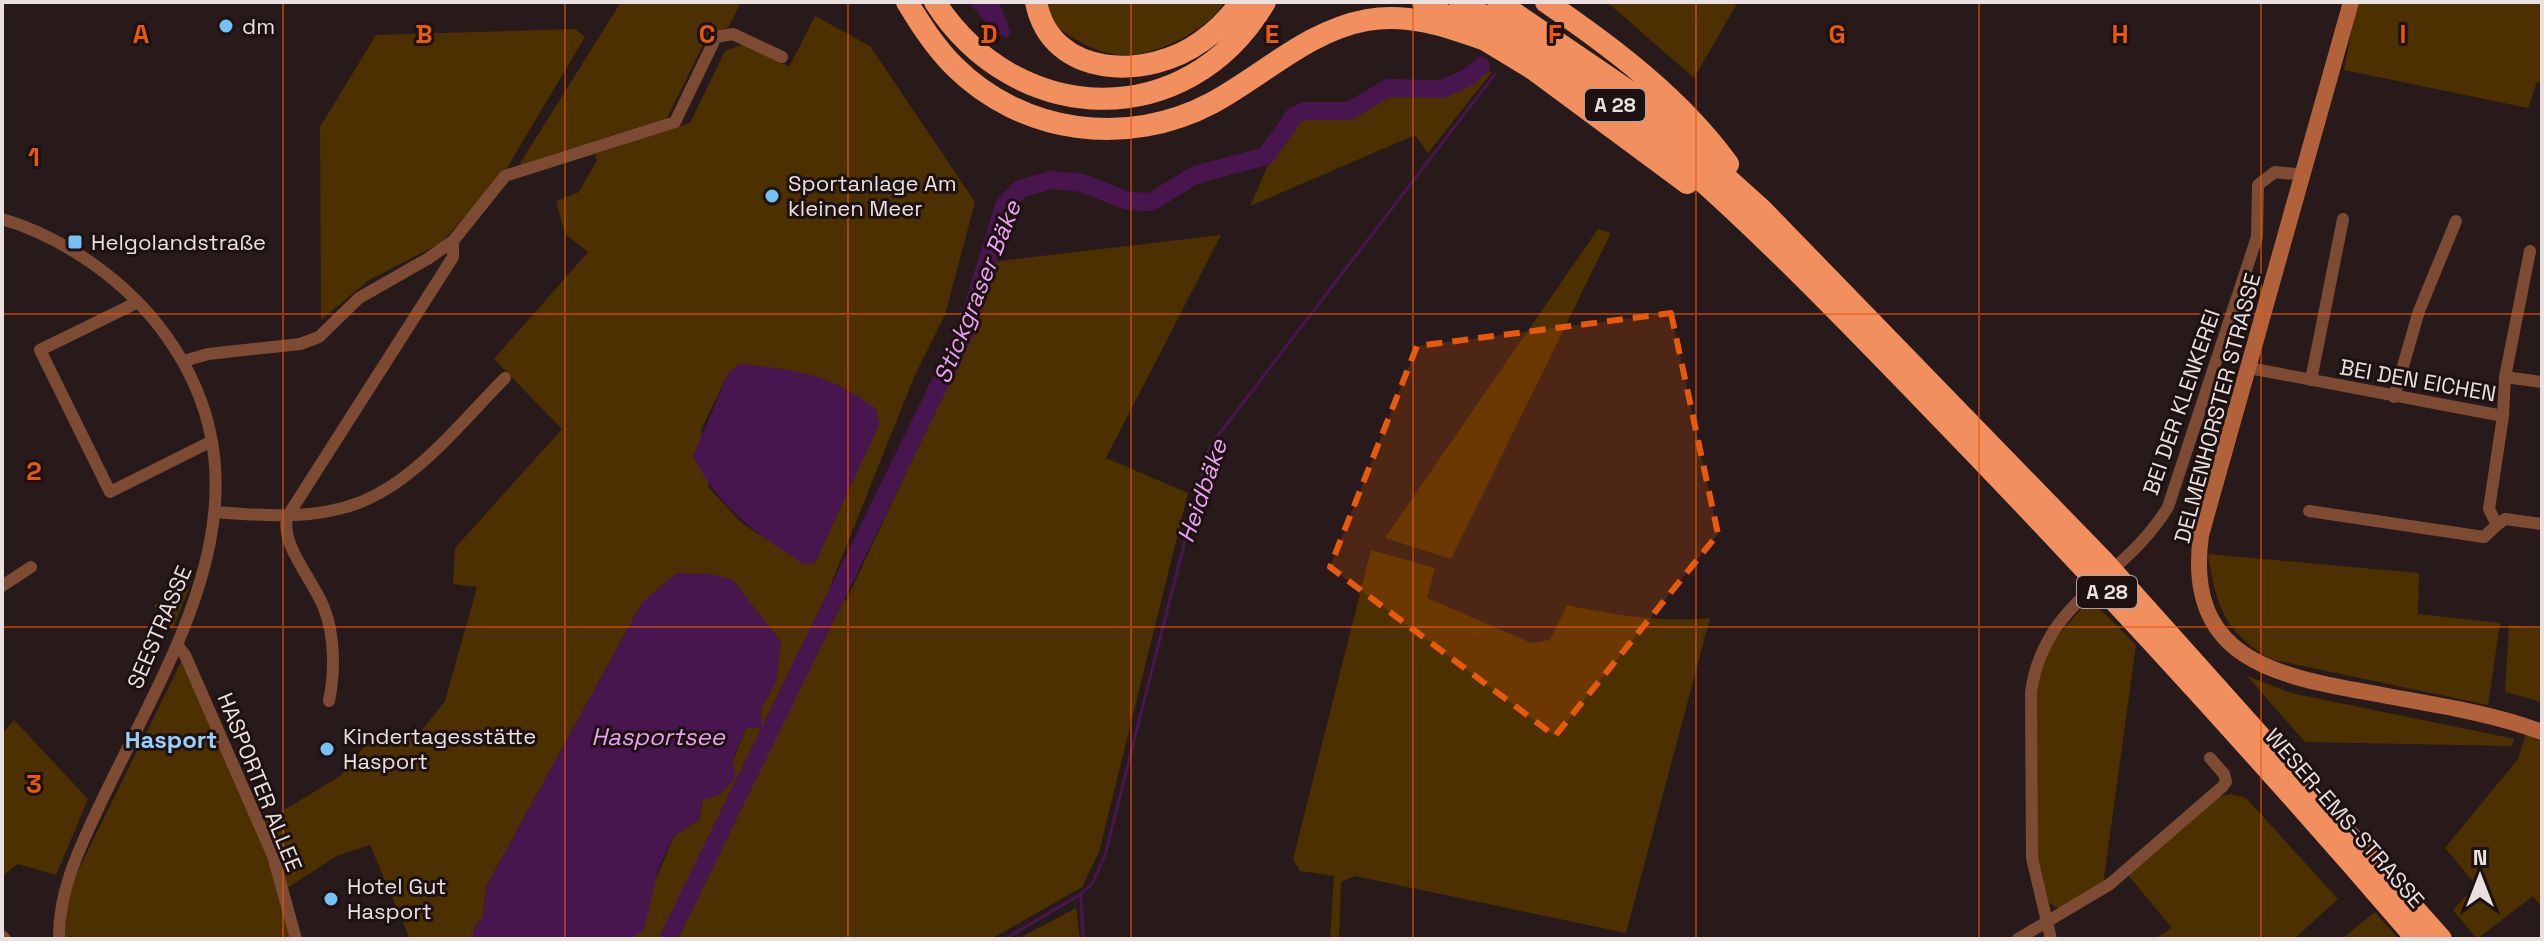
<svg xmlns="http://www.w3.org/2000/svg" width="2544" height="941" font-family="'Space Grotesk',sans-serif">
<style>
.green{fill:#4d3000;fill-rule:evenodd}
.water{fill:#49154f}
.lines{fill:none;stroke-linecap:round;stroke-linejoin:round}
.stream{stroke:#49154f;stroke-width:3}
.river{stroke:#49154f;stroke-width:18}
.street{stroke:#7d4b33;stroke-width:12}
.secondary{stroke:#b2623b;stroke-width:16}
.highway{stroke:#f28f5f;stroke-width:22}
.marked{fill:#e8590c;fill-opacity:0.2;stroke:#e8590c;stroke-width:6;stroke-dasharray:16 10;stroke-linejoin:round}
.grid{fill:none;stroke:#e8590c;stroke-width:2;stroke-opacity:0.55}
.poi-dot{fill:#75c0f6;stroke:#1e1111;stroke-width:3}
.labels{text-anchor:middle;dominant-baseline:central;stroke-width:6;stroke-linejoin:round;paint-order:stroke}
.shield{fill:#1e1111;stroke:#ada2a2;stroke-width:2}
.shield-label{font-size:20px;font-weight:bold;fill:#eae0e0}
.poi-label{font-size:22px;fill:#eae0e0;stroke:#1e1111;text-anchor:start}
.street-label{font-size:22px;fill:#eae0e0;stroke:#1e1111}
.water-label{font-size:24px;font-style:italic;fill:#eb9ff3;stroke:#1e1111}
.neighbourhood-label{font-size:24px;font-weight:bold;fill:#9acff8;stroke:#1e1111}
.grid-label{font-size:26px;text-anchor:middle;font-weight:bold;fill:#e8590c;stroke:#1e1111;stroke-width:6;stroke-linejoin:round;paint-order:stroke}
</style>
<rect width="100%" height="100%" fill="#281a1a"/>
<!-- green -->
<path class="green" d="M621,2H741L728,28L708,35L667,118L519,165Z
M1047,2H1225C1207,30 1158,56 1123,55C1096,54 1071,38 1051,22Z
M1607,2H1738L1694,78Z
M2357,2H2542V82H2537L2528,108L2344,70Z
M815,16L870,46L975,202L945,315L915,375L829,589L846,601L975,325L991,262L1221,235L1106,458L1188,493L1099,852L1082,887L991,939H676L750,790L663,939H631L674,836L700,819L702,800L719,795L746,728L776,682L749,602L733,580L677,573L642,603L486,887L483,917L473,929V939H402L409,937L370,845L337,856L287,888L301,939H65L66,895L182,660L254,821L271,818L340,776L368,742L422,730L445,701L477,587L453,584L455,548L562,429L494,359L588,252L565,234L556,201L579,192L597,160L595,154L690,123L725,51L744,44L789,67ZM740,365L763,367L805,565L742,523L709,488L701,430L729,372Z
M575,29L585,37L505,171L441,243L369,280L321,320L320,127L376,35Z
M1485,68L1492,72L1428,153L1415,135L1250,206L1272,156L1299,119L1360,110L1389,94L1430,97L1445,93Z
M1598,229L1611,233L1451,559L1385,538Z
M1371,550L1435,568L1427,598L1531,643L1550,640L1567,605C1614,615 1661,623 1710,618L1626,933L1355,876L1341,882L1339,939H1330L1334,876L1300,871L1293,859Z
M2208,554L2419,573L2418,614L2500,623L2488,705L2270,659C2224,631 2216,606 2208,554Z
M189,588L172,630L154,605Z
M2090,599L2136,645L2103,885L2058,908L2049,903L2036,865L2034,701L2046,649Z
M2509,625L2542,628V702L2505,692Z
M2247,676L2291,693L2515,739L2511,746L2305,742Z
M14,720L88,799L56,875L18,864L2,876V734Z
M2526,734L2542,742V907L2533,896L2477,939L2453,910L2476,885L2445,848L2518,759Z
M2231,794L2246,798L2338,899L2294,939H2154L2172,928L2128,875L2218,797Z
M1076,908L1080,939H1018Z
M2375,912L2399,939H2342Z"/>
<!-- water -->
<path class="water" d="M968,2H999L1011,33L1006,38L996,33Z
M740,364C795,369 832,374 877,410L879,425L815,563L805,565C755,532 720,510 693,456L729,372Z
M676,573L711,574L733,580L781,642L776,682L761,709L762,728H746L733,758L735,779L719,795L702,800L700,819L674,836L658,869L644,930L631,939H473V929L483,917L486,887L642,603Z"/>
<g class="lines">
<!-- stream -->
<path class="stream" d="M1081,895L1083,939
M1005,939L1081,894L1092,884L1105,855L1207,454L1216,438L1495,74"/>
<!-- river -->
<path class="river" d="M668,939L966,330L1004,206L1020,189L1051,180L1082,183L1128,201L1151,202L1195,175L1266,156L1294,116L1304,111H1349L1388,88L1442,89L1467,78L1481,66"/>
<!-- street -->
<path class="street" d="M2,219C66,238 129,283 167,337C278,493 174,650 104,796C83,841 58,888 59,939
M138,302L40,350L110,492L210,442
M184,361L208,354L300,344L319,337L359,298L429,258L453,241L505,176L675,122L716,37L733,34L782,57
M2249,368L2503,416L2505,377L2542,382
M2505,377L2530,251
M2311,380L2343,219
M2394,397L2419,311L2456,221
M2503,416L2489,509L2497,525L2505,519L2542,524
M2309,511L2484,537L2497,525
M216,512C264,516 315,520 361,502C418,479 463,420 505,378
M2,586L31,567
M177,645L185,655L273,856L296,939
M329,701C335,672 335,636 324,608C313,579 281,547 287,517L453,257V241
M2,936L5,939
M2018,939L2110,884L2222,787L2226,782L2224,774L2210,758
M2051,939L2032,858L2031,692C2044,599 2124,580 2168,507L2257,237L2258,185L2275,172L2304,175"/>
<!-- secondary -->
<path class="secondary" d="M2351,2L2201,535C2183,665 2285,677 2382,695C2436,705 2491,713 2542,732"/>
<!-- highway -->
<path class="highway" d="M907,2C921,25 935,47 954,66C1022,134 1127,148 1212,103C1264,75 1307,31 1367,20C1413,12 1454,29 1497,44
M935,2C1016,128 1187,134 1265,2
M1036,2C1051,80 1149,80 1202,41C1218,30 1230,17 1241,2
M1423,2L1533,69L1687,183
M1460,2C1638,103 1779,251 1920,396C2091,572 2257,753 2417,939
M1498,2L1633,94L1762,210L2104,562L2441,939
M1546,2C1612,47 1680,98 1728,164"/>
</g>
<!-- marked area -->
<path class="marked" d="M1671,313L1718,534L1555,736L1330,567L1417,346Z"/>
<!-- grid -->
<path class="grid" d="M283,2V939M565,2V939M848,2V939M1131,2V939M1413,2V939M1696,2V939M1979,2V939M2261,2V939M2,314H2542M2,627H2542"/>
<!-- markers -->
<g class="poi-dot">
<circle cx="226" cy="26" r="8"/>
<circle cx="772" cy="196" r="8"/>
<rect x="67" y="234" width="16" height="16" rx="4"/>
<circle cx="327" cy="749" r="8"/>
<circle cx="331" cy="899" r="8"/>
</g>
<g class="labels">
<!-- shield labels -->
<g class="shield">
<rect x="1585" y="89" width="60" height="32" rx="6"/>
<rect x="2077" y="576" width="60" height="32" rx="6"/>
</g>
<g class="shield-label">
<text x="1615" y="105">A 28</text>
<text x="2107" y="592">A 28</text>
</g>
<!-- poi labels -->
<g class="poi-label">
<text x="242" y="26">dm</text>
<text x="788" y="183">Sportanlage Am<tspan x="788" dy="25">kleinen Meer</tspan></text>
<text x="91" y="242">Helgolandstraße</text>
<text x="343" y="736">Kindertagesstätte<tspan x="343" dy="25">Hasport</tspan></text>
<text x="347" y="886">Hotel Gut<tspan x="347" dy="25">Hasport</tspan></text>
</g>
<!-- street labels -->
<g class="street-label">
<text transform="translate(2418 380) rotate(10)">BEI DEN EICHEN</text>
<text transform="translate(2181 402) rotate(-71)">BEI DER KLENKEREI</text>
<text transform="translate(2217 408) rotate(-75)">DELMENHORSTER STRASSE</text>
<text transform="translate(159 627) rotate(-67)">SEESTRASSE</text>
<text transform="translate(260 782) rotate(68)">HASPORTER ALLEE</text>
<text transform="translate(2345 818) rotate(49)">WESER-EMS-STRASSE</text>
</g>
<!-- water labels -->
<g class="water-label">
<text transform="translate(977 292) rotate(-68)">Stickgraser Bäke</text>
<text transform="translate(1202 491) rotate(-71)">Heidbäke</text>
<text x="658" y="736">Hasportsee</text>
</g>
<!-- neighbourhood labels -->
<g class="neighbourhood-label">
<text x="171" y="739">Hasport</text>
</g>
</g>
<g class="grid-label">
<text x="141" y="43">A</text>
<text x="424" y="43">B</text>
<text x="707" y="43">C</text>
<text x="989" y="43">D</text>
<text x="1272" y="43">E</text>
<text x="1555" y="43">F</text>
<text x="1837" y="43">G</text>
<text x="2120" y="43">H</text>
<text x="2403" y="43">I</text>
<text x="34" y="166">1</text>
<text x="34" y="480">2</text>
<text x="34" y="793">3</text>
</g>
<!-- border -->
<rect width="2544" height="941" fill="none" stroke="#eae0e0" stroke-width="8"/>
<!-- north arrow -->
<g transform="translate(2480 877)" stroke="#1e1111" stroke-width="6" paint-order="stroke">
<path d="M0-6L14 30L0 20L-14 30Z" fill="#eae0e0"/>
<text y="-12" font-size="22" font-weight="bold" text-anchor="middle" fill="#eae0e0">N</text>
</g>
</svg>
